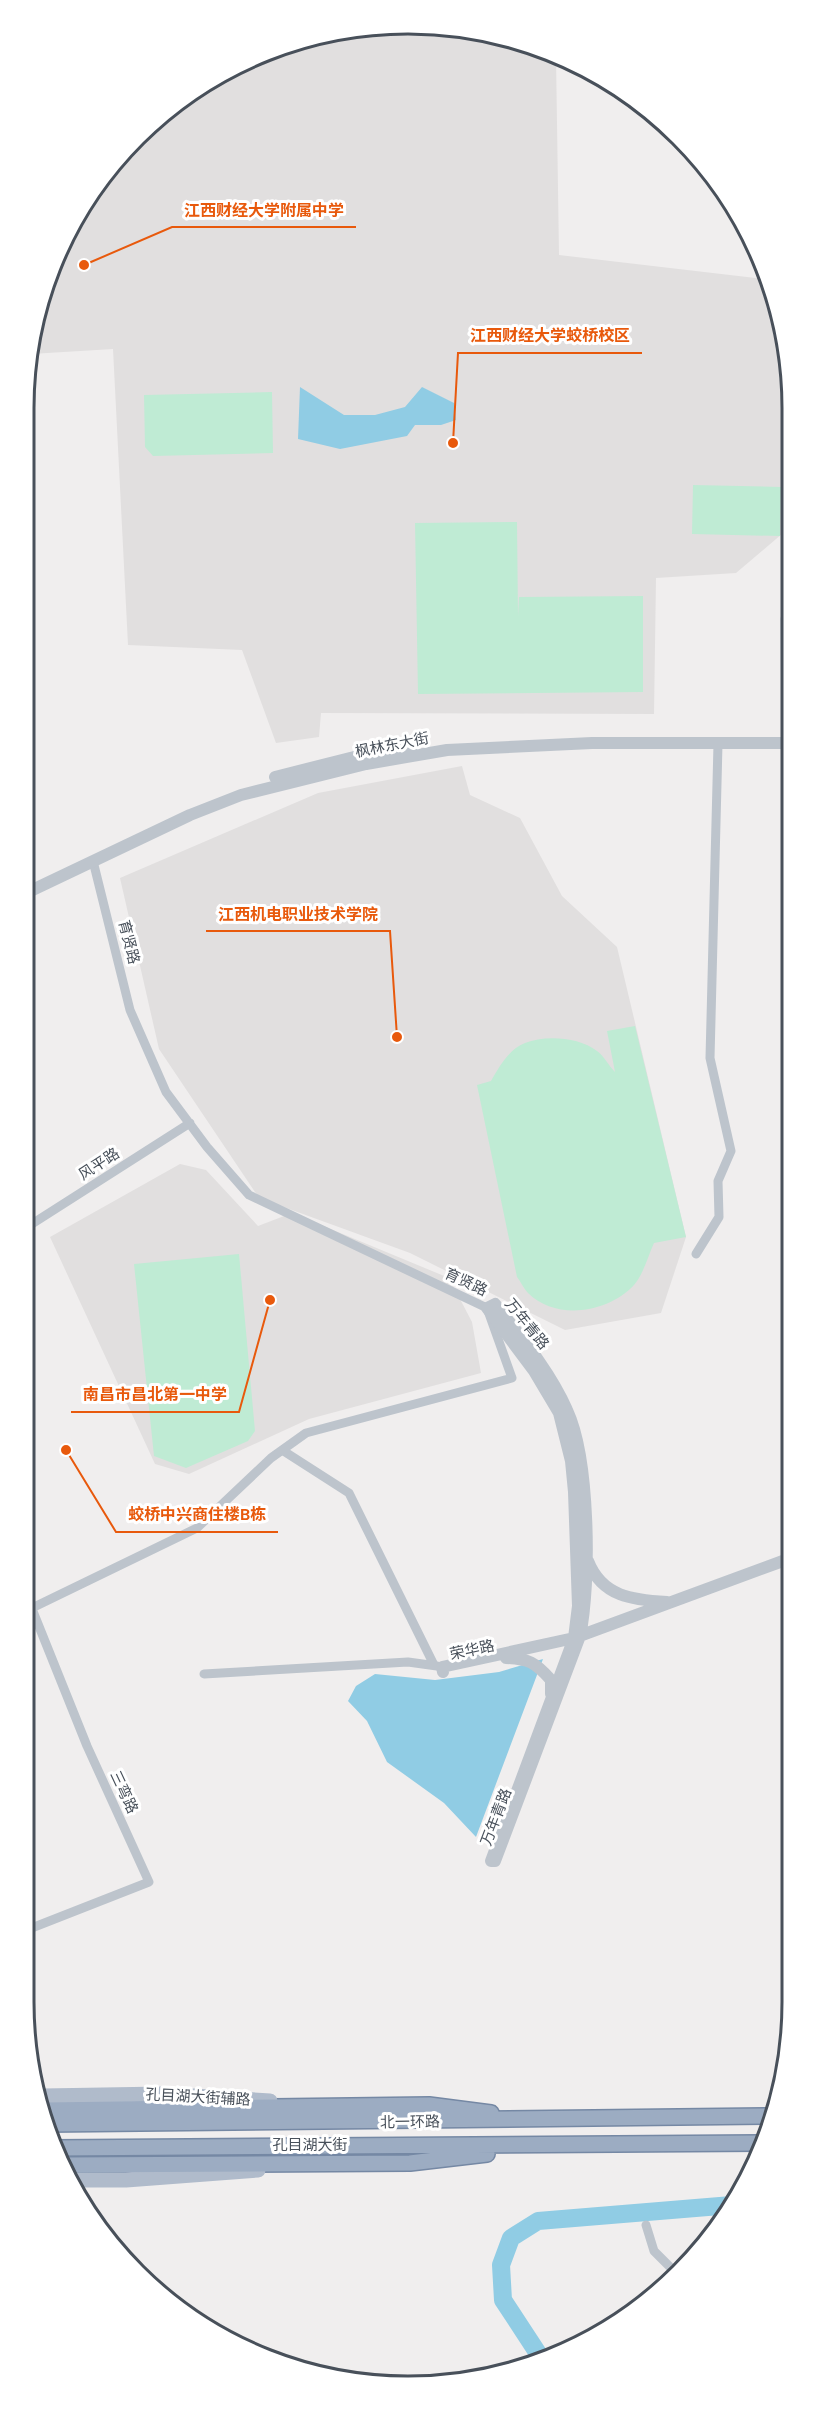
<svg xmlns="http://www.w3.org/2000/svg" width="816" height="2410" font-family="'DM Sans','Noto Sans SC',sans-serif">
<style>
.education{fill:#e1dfdf}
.green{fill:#bfebd4}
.water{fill:#90cce4}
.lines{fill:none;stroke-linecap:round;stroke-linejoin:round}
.river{stroke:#90cce4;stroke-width:18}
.trunk-casing{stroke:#7588a4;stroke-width:18}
.minor{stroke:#bdc4cc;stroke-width:9}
.tertiary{stroke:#bdc4cc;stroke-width:12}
.primary{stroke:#b0bbcb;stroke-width:15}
.trunk{stroke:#9cacc2;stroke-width:15}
.labels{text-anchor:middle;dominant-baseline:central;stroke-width:6;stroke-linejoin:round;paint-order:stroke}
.street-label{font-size:15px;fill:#48505a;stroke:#fff}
.rim{fill:none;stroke:#48505a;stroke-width:3}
.leader{fill:none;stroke:#e8590c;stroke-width:2}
.callout-dot{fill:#e8590c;stroke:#fff;stroke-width:2}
.callout-label{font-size:16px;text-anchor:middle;font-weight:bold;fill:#e8590c;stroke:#fff;stroke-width:6;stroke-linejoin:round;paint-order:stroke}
</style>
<rect width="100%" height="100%" fill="#f0eeee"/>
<!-- education -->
<path class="education" d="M358,27L507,37L556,57L559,255L765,279L789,358V528L736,573L656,578L654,714L321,713L319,737L276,743L242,650L128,645L113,349L31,354L37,309L103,175L216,76Z
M462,766L470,795L520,818L562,896L617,947L686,1237L661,1313L565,1330L410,1253L259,1198L159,1049L120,878L318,793Z
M180,1164L206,1170L258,1226L292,1213L449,1278L472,1322L481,1373L309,1419L189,1474L155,1464L50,1237Z"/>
<!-- green -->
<path class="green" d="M272,392L273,453L153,456L145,447L144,395Z
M693,485L781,487L780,536L692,534Z
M517,522L518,616L519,597L643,596V692L418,694L415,523Z
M635,1026L686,1237L654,1243C648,1256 643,1275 634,1285C608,1313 556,1321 528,1293C524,1289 521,1282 517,1277L477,1085L491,1081C499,1067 509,1049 525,1043C545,1035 579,1037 597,1051C604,1056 609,1066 615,1072L607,1031Z
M239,1254L255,1431L248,1441L186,1468L154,1456L134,1264Z"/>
<!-- water -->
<path class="water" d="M300,387L344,415H375L405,407L422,387L454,403L456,420L441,425H415L407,436L340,449L298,439Z
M543,1659L476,1837L444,1803L387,1762L367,1721L348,1701L356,1686L375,1674L435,1680L499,1672Z"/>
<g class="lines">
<!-- river -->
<path class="river" d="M541,2358L503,2300L501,2265L511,2238L538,2221L732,2205"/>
<defs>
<path id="trunk" d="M45,2110L429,2105L491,2113
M48,2124L772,2116
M53,2148L760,2143
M63,2165L410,2163L487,2154"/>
</defs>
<!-- trunk casing -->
<use href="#trunk" class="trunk-casing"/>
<!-- minor -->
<path class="minor" d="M786,735L785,619L789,602
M24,1229L190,1123
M696,1254L719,1217L718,1181L731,1151L710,1058L718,744
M282,1450L349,1493L434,1665
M24,1589L87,1746L149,1882L24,1931
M32,1608L197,1528L271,1458L306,1433L512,1378L487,1308L249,1195L207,1147L166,1092L130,1010L93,861
M204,1674L408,1662L437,1666
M646,2225L654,2251L673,2270"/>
<!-- tertiary -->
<path class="tertiary" d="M275,777L366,754L414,748
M24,894L190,815L241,795L366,764L447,750L592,743H789
M495,1304C521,1337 550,1371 567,1410C590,1459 591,1583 580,1636L495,1861H491L574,1638L578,1606L574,1492L571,1461L559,1413L534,1371L487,1308Z
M588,1561C602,1597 633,1600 667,1602
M506,1658C529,1659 535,1662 551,1680V1694
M443,1672L442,1667L574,1638L791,1558"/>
<!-- primary -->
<path class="primary" d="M43,2096L163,2094L270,2101
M73,2180H126L258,2170"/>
<!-- trunk -->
<use href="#trunk" class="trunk"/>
</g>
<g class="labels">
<!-- street labels -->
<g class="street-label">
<text transform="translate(392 745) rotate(-11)">枫林东大街</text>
<text transform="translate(129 942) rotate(76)">育贤路</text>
<text transform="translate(99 1164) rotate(-33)">风平路</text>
<text transform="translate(466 1282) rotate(25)">育贤路</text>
<text transform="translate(527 1324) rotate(51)">万年青路</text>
<text transform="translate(472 1650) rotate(-12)">荣华路</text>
<text transform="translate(124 1792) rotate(65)">三弯路</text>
<text transform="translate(496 1817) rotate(-69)">万年青路</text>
<text transform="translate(198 2097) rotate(3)">孔目湖大街辅路</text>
<text transform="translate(410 2122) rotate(-1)">北一环路</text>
<text x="310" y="2145">孔目湖大街</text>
</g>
</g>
<!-- crop -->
<path d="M0 0H816V2410H0ZM408 34H408A374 374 0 0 1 782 408V2002A374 374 0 0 1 408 2376H408A374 374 0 0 1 34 2002V408A374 374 0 0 1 408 34Z" fill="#fff" fill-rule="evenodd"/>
<path class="rim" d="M408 34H408A374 374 0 0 1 782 408V2002A374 374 0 0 1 408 2376H408A374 374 0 0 1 34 2002V408A374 374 0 0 1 408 34Z"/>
<!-- callouts -->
<path class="leader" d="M84 265L172 227H356M453 443L458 353H642M397 1037L390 931H206M270 1300L239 1412H71M66 1450L116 1532H278"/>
<g class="callout-dot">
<circle cx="84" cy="265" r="6"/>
<circle cx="453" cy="443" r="6"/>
<circle cx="397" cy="1037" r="6"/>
<circle cx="270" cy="1300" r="6"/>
<circle cx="66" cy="1450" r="6"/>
</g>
<g class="callout-label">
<text x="264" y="216">江西财经大学附属中学</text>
<text x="550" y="341">江西财经大学蛟桥校区</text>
<text x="298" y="920">江西机电职业技术学院</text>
<text x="155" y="1400">南昌市昌北第一中学</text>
<text x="197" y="1520">蛟桥中兴商住楼B栋</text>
</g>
</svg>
